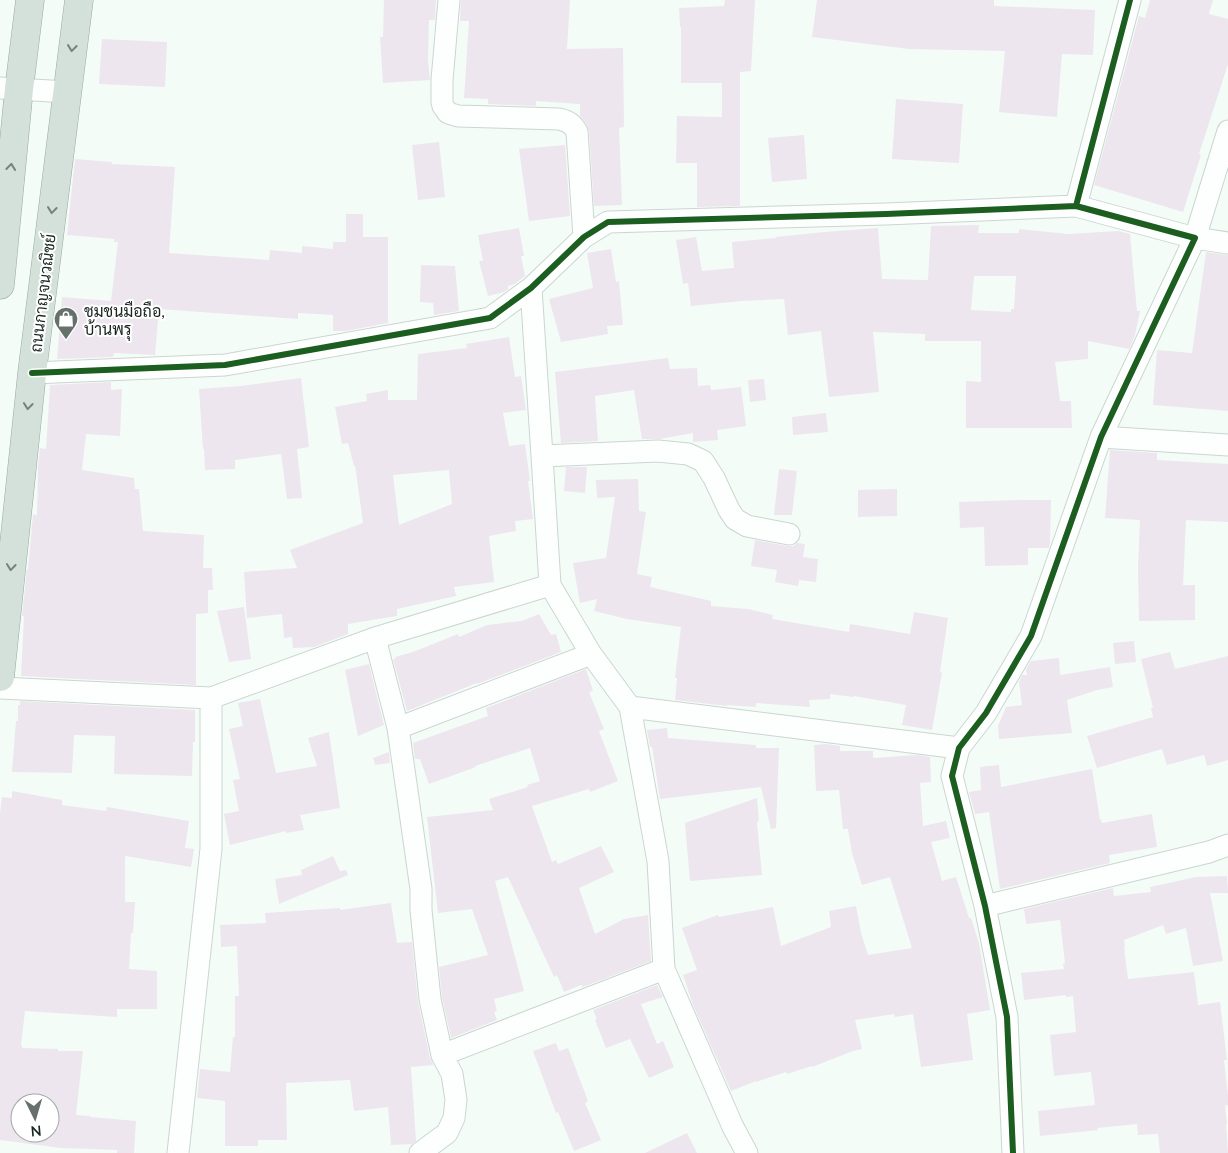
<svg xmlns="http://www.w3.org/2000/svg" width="1228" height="1153" font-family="Lato,Sarabun,sans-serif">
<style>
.building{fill:#ede6ee;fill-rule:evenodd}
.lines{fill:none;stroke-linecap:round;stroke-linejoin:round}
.minor-casing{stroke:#cbd6cf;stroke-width:23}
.trunk-casing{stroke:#98aaa2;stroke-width:29}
.minor{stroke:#fdfffe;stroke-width:21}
.trunk{stroke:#d4e0da;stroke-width:28}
.cycleway-casing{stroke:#fff;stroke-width:9}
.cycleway{stroke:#1b5e20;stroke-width:6}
.oneway{stroke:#76837d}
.labels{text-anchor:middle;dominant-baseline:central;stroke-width:4;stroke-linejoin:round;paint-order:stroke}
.street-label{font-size:16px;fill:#192620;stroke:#fff}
.poi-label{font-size:16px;fill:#192620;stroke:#fff;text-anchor:start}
</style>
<rect width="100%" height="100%" fill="#f4fcf7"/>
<!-- building -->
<path class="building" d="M384,0H436L435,20H429L428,60L430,80L383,83L380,37H383Z
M461,0H570L567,49L623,48L624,127L619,128L622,205L594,206L589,131L586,123L580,116V104L536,101V106L488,104V99L464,98L469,21H460Z
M725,0H755L751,71L740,72V206L697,207V163H676L677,116L722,117V83H681V27H680L679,8L724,6Z
M817,0H994V6L1095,10L1093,55L1062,54L1057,117L999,112L1005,51L909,49L812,37Z
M1150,0H1213L1209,14L1228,19V64L1199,154L1201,155L1183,212L1094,185L1139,16L1145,18Z
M102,39L167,42L165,87L99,84Z
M896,99L963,104L959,163L892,159Z
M804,135L807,179L772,182L768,138Z
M439,142L445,197L418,200L412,145Z
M565,145L570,216L529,221L519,149Z
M75,159L112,162V164L175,167L169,253L269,260L270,250L302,253V246L333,249V242H346V214H363V237H388V323L346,331H333V315L298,313V319L159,309L155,355L114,353L113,357L57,359L62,297L111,301L118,242H114V239L67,235Z
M979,225L978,233H1019V229L1068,234L1119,231L1130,234L1137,311H1140L1135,335L1129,349L1088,341V359L1055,362L1060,401H1071L1072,428H966V381L981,382V341H925V334L873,332L879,392L829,397L821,331L788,335L784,299L742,301L691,306L688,283L683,284L676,240L696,237L702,271L734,268L732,242L776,238V237L824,232L878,228L882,279L928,280L931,226ZM974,276H1016L1014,309H1011V312L971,310Z
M519,228L524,256H521L525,276L515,284L508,286V289L504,292L488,296L479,261H483L478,235Z
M611,249L616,282L619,281L623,325L607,326L608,334L561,342L549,299L593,288L587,253Z
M1206,252L1228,255V411L1153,405L1157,350L1192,353Z
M421,265L455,266L459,311L434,315L433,303L420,302Z
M509,337L515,377L521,376L526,410L503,413L509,446L525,444L530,481H528L533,519L515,521L516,531L489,536L494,582L454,587L456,596L397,609V616L348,624V634L314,647L293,648L292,637L284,638L282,614L247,618L244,572L297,568L290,550L363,523L355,465L354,466L348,443L342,444L335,407L367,401L366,394L388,390V400H417L418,354L467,348L466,344ZM449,470L452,504L399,525L393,475Z
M668,358L670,369L697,368L698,386L710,385L711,390L741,387L746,426L717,430L718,440L693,442V433L660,439H642L634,390L595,396L598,441L561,443L555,372Z
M301,378L309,447L297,449L302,498L287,499L281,454L235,460V469L205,470L204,449H203L199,389L241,386Z
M764,379L766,400L750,402L748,380Z
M111,382V390L122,389L120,436L86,434L82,470L134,478L135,489H139L143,531L204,535L203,568H212L213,590H208V613L196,614V685L21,676L24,616H22L24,597L27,569H28L33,514L37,515L38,466L40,448L46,449L50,385Z
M826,413L828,432L793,435L792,417Z
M1110,450L1157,453V460L1228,464V522L1186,520L1183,585H1195V620L1139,621L1138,567L1140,520L1105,518Z
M566,467H587L585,493L564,491Z
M779,469L797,471L792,515H774Z
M638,479L639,511L646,512L637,574L652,577L650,587L711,601V606L748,609L773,615L772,619L849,632L850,624L910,634L914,612L948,618L940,672L942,673L932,730L902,725L906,705L854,696L853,697L830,694V699L809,700L810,707L756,703V707L727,705V706L675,700L677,678H675L681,627L627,619L594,611L597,599L580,603L578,592L573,563L606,558L615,497L597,498L596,480Z
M897,489V516L858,517V490Z
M1021,500H1051L1050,543L1049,548H1028V565L985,566L984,527L960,528L959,502Z
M755,540L787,546H793L797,543L805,544L803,557L818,559L816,582L799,580L798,586L775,582L777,570L751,566Z
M244,607L251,659L229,662L217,611Z
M539,614L551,635L556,634L561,652L477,684V683L407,711L393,659H396L395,657L413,652L458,634L459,637L487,625L522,621Z
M1134,641L1136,662L1115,664L1113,643Z
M1170,652L1175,669L1228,656V760L1207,766L1204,755L1167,765L1162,749L1097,768L1087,736L1153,717L1151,708H1153L1141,659Z
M1059,658L1060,675L1110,667L1113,687L1097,690L1067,700L1072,733L999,739L998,726L1006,707L1022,705L1019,682L1022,675H1027L1026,669L1031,661Z
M369,664L384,725L358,736L345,670Z
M586,669L593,691L589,692L604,729L599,731L618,781L590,792L589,789L532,806L552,862L556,860L558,864L601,846L614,872L579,888L595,934L624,919L648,915L651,961L583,987L581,985L564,992L557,975L554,977L508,877L495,881L524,991L494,999L497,1011L494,1012L497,1020L451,1038L442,997L439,967L488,955L472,909L438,913L427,817L493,810L489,799L528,787L527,785L540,781L530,748L475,766L476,767L429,784L420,759H415L413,743L488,716L486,708Z
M260,699L276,773L317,766L308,738L329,732L340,808L300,815L304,830L286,833V831L230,845L224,814L239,811L233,780L240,779L229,729L243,726L238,703Z
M20,701L195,710V742H193L192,776L114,774L115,736L74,735L72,773L12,772L16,721H18V705H20Z
M667,728L668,738L756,745V748H779L776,828L771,829L761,787L660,799L652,747H650L647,730Z
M826,744L840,746V751H873V758L917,755L930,757L931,782L920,783L923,826L946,821L950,838L931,842L942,881L956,877L969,918H971L979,943L990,1010L967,1014L973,1060L921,1067L913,1014L895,1017L894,1014L855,1020L862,1049L853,1051L812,1067V1066L787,1074L786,1072L756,1082V1081L731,1091L693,1005L683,975L697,970L682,928L718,915L719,917L773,907L781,946L831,927L829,911L856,906L861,933L868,955L912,948L890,877L862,885L852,853L848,829H843L839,790L816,791L814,745Z
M389,752L390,763L375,765L373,758Z
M999,765L1001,787L1092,769L1100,820L1101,819L1102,823L1152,814L1157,847L1109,855L1110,863L1000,889L989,812L975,814L969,792L981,790L980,767Z
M12,791L62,800V805L106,811L107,807L189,821L185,848L194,849L191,867L125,856V902H135L133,933H131L129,969L157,971V1009H117V1017L25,1011L21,1045H22V1048L58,1049V1051H83L76,1115L90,1116V1117L136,1121L134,1153H117V1150L61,1148L0,1140V814L2,797L12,798ZM20,1103H50V1133H20Z
M757,798L759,821L757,822L762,875L690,881L685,823Z
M333,856L340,871L346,870L348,875L279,904L275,879L302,875L301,870Z
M1227,876L1228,893H1210L1223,961L1193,966L1186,928L1166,934L1163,925L1124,940L1125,947H1124L1128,979L1194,972L1198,1005L1220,1002L1227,1060H1224L1228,1096V1105L1225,1106L1227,1124H1226L1228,1153H1160L1158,1134L1138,1135L1137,1124L1097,1128L1098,1130L1040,1136L1038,1111L1095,1105L1091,1072L1054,1076L1050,1035L1076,1032L1073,996L1066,997V995L1024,1000L1021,973L1064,969L1063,964L1065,963L1060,920L1026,924L1024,909L1113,888L1114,896L1151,892L1150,887L1196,877Z
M391,903L397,943L412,942L418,1002L430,1058L433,1064V1065L411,1067L416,1141L412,1144L391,1145L388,1107L354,1111L350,1080L286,1083L287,1140H258V1146H225V1101L197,1098L200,1069L230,1072L233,1037H235V996H239L237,946L221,947L220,925L266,923L265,913L340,908V910Z
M657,985L663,997L641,1004L657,1044L663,1041L674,1067L649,1078L630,1039L606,1048L595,1020L597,1019L593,1010Z
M556,1043L559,1051L568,1048L588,1101L585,1103L601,1140L574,1151L558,1112L556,1113L533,1051Z
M687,1133L697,1153H645Z"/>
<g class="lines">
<defs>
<path id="minor" d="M449,0L442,80V102L443,106L448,113L458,116L559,119C568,121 573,124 577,132L584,237
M0,88L67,92
M1228,131L1195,238L1228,243
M531,288L542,456L550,585L591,654L630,707L658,861L664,969L733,1127L747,1153
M32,373L225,365L490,318L531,288L584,237L608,222L886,214L1076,206
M1101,437L1228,445
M542,456L658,451L688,454L703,461L714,478L729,510L735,519L747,526L789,534
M375,638L398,728L421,889V910L430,999L442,1055L664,969
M0,688L211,698
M630,707L959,748
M398,728L591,654
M985,906L1209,852L1228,845
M178,1153L211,849V698L375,638L550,585
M420,1153L447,1133L454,1118L456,1100L452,1074L442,1055
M1013,1153L1007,1017L985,906L952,776L959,748L986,713L1031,636L1101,437L1195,238L1076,206L1130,0"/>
<path id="trunk" d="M0,285L19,89L30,0
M0,677L32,373L79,0"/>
</defs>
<!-- minor casing -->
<use href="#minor" class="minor-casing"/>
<!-- trunk casing -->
<use href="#trunk" class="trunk-casing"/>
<!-- minor -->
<use href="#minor" class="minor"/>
<!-- trunk -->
<use href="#trunk" class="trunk"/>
<defs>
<path id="cycleway" d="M32,373L225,365L490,318L531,288L584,237L608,222L886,214L1076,206
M1013,1153L1007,1017L985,906L952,776L959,748L986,713L1031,636L1101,437L1195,238L1076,206L1130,0"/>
</defs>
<!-- cycleway casing -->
<use href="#cycleway" class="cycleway-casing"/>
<!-- cycleway -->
<use href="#cycleway" class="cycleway"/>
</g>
<!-- one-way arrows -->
<defs><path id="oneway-chevron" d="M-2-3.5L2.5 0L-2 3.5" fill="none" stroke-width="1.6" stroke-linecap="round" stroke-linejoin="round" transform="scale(1.25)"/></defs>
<g class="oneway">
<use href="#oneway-chevron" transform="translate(72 48) rotate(97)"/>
<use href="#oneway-chevron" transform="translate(11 167) rotate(-84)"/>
<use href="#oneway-chevron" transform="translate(52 210) rotate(97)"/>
<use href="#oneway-chevron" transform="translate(28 406) rotate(96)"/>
<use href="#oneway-chevron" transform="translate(11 567) rotate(96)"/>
</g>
<!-- icons -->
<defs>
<symbol id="shop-pin" viewBox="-11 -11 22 30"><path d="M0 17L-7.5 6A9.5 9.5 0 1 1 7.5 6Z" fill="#66716b" stroke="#fff"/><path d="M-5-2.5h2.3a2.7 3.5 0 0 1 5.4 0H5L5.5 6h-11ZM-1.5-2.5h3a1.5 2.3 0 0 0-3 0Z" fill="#fff"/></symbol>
</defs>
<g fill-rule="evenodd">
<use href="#shop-pin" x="52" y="305" width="28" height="38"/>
</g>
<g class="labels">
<!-- street labels -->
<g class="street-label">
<text transform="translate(42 293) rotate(-83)">ถนนกาญจนวณิชย์</text>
</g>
<!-- poi labels -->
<g class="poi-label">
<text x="84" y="310">ชุมชนมือถือ,<tspan x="84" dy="18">บ้านพรุ</tspan></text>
</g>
</g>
<!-- north arrow -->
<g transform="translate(35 1118) rotate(175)"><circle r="24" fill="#ffffff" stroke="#a3a8a6"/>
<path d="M0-4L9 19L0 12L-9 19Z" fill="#66716b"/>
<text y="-8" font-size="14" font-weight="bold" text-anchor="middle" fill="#192620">N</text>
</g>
</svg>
